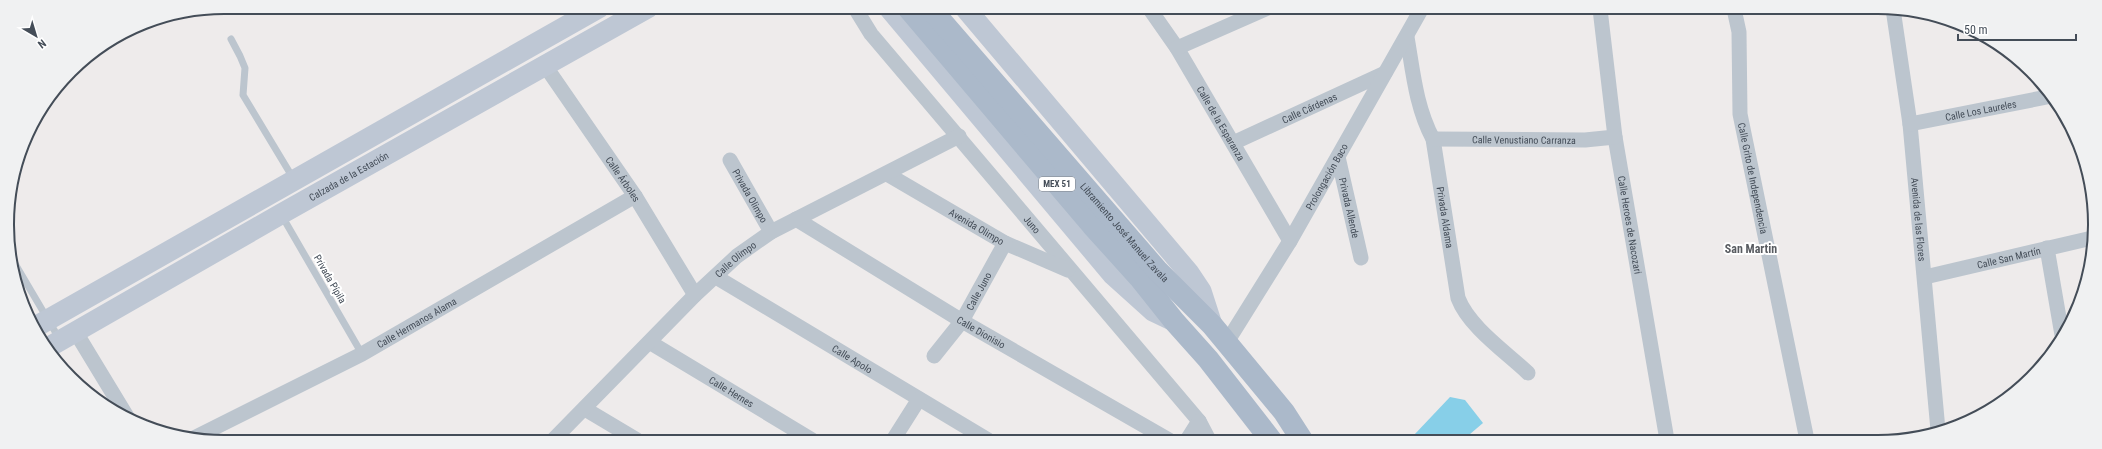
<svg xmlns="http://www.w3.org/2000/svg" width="2102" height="449" font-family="'Roboto Condensed',sans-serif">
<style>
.water{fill:#87cfe8}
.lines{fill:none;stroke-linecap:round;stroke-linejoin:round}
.lane{stroke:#bcc5ce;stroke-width:7}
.street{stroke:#bcc5ce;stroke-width:15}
.secondary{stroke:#bec7d4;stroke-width:21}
.primary{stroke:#abb9ca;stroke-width:22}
.labels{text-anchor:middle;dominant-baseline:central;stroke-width:4;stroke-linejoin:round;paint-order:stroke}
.shield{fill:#fff;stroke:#7c828a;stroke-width:1}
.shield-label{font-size:9px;font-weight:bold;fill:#444d58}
.street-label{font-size:10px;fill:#444d58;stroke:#fff}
.quarter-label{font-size:12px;font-weight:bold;fill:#585b60;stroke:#fff}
.rim{fill:none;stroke:#444d58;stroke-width:2}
</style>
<rect width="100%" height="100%" fill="#eeebeb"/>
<!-- water -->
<path class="water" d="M1450,397L1465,400L1483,423L1463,440H1415L1414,435Z"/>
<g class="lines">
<!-- lane -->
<path class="lane" d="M231,39L240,56L245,68L243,95L293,178
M282,216L362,354
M14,262L60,340"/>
<!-- street -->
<g class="street">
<path id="s1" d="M855,8L871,34L1199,421L1209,440"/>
<path id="s2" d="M1149,8L1177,48L1290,241"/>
<path id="s3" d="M1600,9L1615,137L1667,440"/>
<path id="s4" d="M1734,9L1739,32L1740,114L1807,440"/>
<path id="s5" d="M1893,9L1910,124L1938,430"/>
<path id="s6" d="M1407,37C1413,72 1416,107 1433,139L1458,298C1469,327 1506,352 1528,373"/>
<path d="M1177,48L1268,8"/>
<path id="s7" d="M546,67L635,196L695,295"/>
<path id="s8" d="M1910,124L2052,96"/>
<path id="s9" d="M1433,139L1585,140L1615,137"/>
<path id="s10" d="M1233,143L1385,73"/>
<path id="s11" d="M1338,157L1361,258"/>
<path id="s12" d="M730,160L771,232"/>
<path id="s13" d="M887,174L1005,243L1068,270"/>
<path id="s14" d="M796,219L962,321L1169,440"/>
<path d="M2047,248L2062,335"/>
<path id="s15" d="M716,277L988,440"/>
<path id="s16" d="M1925,277L2092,238"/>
<path d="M75,331L129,420"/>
<path id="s17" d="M1227,342L1290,241L1422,8"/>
<path id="s18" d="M651,343L812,440"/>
<path id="s19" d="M934,356L962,321L1005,243"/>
<path d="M585,409L637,440"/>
<path id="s20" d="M192,439L362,354L635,196"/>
<path id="s21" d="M553,440L695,295L737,256L771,232L959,136"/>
<path d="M893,440L919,399"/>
<path d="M1187,440L1199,421"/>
</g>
<!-- secondary -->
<g class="secondary">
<path d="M889,8L1113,275L1153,311L1174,321"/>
<path d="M965,8L1189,273L1201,291L1212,325"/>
<path d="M37,326L600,7"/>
<path id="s22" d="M49,347L281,214L649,7"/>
</g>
<!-- primary -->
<g class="primary">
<path d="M908,8L1092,225L1139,277L1174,321L1208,359L1271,440"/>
<path id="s23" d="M930,8L1157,270L1212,325L1284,412L1302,440"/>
</g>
</g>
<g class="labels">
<!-- shield labels -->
<rect class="shield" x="1039" y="177" width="36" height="14" rx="3"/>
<g class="shield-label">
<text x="1057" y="184">MEX 51</text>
</g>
<!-- street labels -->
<g class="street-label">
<text stroke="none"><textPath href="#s10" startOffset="84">Calle Cárdenas</textPath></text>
<text stroke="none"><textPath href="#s8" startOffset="72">Calle Los Laureles</textPath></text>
<text stroke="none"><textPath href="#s2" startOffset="136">Calle de la Esparanza</textPath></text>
<text stroke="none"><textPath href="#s9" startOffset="91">Calle Venustiano Carranza</textPath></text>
<text stroke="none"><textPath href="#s22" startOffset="345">Calzada de la Estación</textPath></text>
<text stroke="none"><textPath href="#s17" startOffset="193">Prolongación Baco</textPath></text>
<text stroke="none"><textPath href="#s4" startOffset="171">Calle Grito de Independencia</textPath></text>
<text stroke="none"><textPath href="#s7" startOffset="136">Calle Árboles</textPath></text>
<text stroke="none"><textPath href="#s12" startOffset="41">Privada Olimpo</textPath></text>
<text stroke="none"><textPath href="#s11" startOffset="52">Privada Allende</textPath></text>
<text stroke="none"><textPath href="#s6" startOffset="185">Privada Aldama</textPath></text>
<text stroke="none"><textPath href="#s5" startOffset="212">Avenida de las Flores</textPath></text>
<text stroke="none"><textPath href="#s1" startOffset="280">Juno</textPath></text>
<text stroke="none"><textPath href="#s3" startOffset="218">Calle Heroes de Nacozari</textPath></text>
<text stroke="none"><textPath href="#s13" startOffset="104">Avenida Olimpo</textPath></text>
<text stroke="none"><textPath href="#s23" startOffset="297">Libramiento José Manuel Zavala</textPath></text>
<text stroke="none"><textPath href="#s16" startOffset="86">Calle San Martín</textPath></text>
<text stroke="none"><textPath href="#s21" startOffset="257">Calle Olimpo</textPath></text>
<text transform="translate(330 279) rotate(60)">Privada Pípila</text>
<text stroke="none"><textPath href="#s19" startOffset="79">Calle Juno</textPath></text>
<text stroke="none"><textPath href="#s20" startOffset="253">Calle Hermanos Alama</textPath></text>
<text stroke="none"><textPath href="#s14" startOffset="217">Calle Dionisio</textPath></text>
<text stroke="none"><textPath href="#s15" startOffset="159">Calle Apolo</textPath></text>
<text stroke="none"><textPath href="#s18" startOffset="94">Calle Hernes</textPath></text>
</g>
<!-- quarter labels -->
<g class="quarter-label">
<text x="1751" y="249">San Martin</text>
</g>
</g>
<!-- crop -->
<path d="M0 0H2102V449H0ZM224 14H1878A210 210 0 0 1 2088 224V225A210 210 0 0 1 1878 435H224A210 210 0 0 1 14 225V224A210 210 0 0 1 224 14Z" fill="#f0f1f2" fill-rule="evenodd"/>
<path class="rim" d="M224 14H1878A210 210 0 0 1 2088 224V225A210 210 0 0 1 1878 435H224A210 210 0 0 1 14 225V224A210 210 0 0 1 224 14Z"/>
<!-- north arrow -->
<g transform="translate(36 36) rotate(142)" stroke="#ffffff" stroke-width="3" paint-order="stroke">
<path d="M0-3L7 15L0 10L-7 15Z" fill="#444d58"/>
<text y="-6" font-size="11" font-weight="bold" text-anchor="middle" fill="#444d58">N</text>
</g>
<!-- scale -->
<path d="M1958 34v6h118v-6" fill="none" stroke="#444d58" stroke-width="2"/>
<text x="1964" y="34" font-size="12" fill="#444d58" stroke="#ffffff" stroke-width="3" paint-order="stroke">50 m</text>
</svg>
